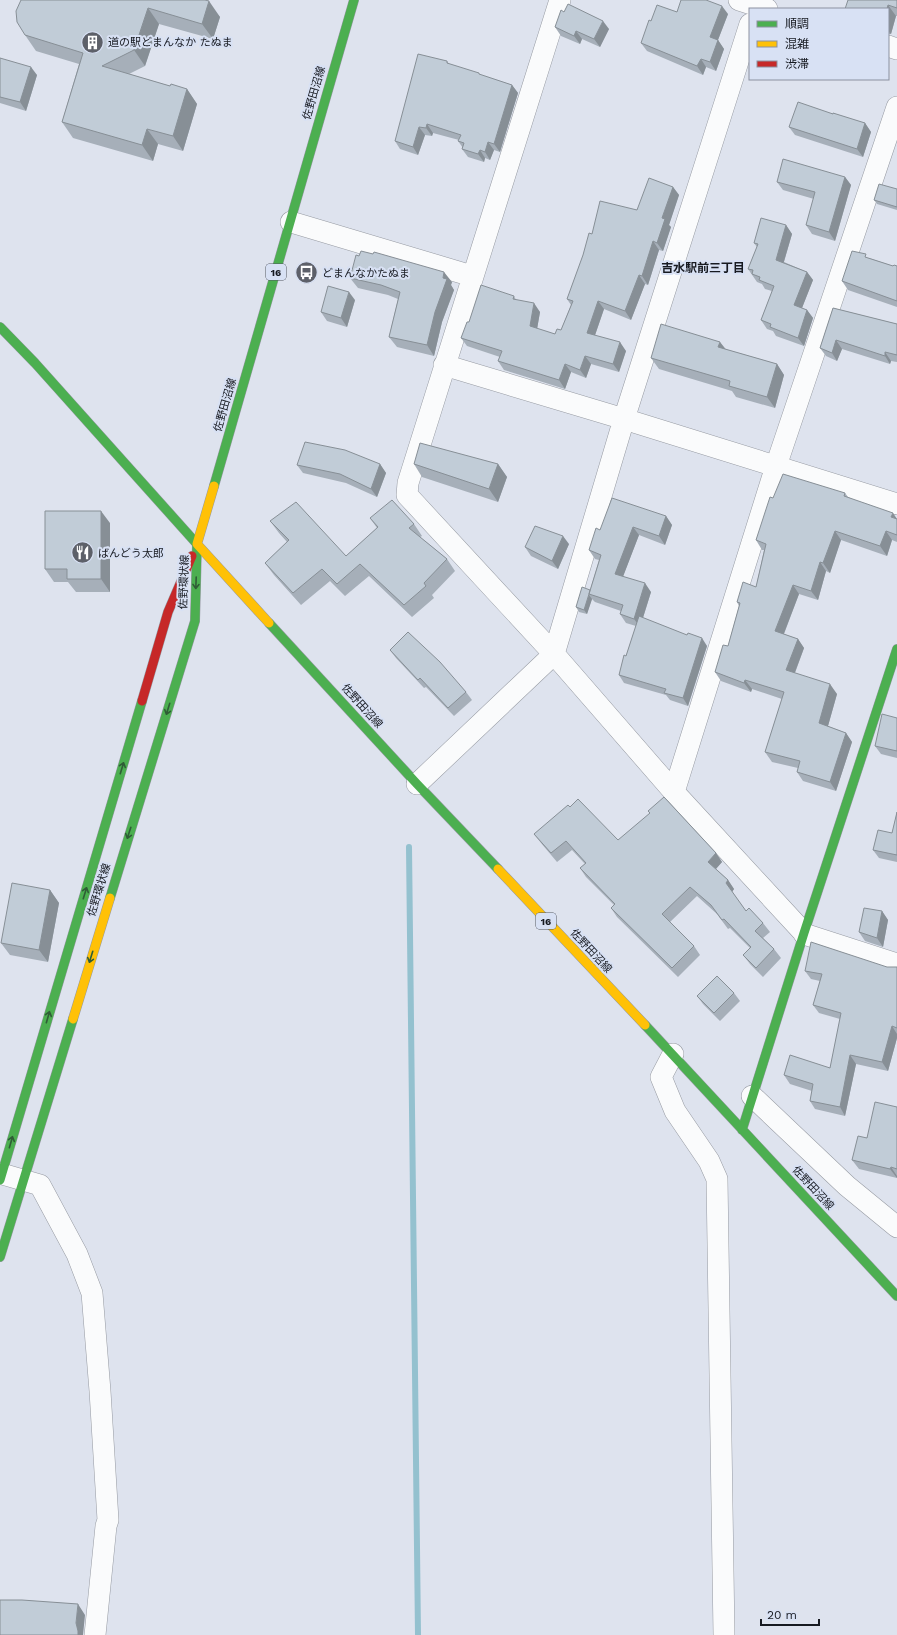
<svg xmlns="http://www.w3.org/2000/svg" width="897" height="1635" font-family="'Work Sans','Noto Sans JP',sans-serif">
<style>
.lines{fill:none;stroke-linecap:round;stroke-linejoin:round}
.stream{stroke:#94c1cf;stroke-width:6}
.street-casing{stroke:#969aa2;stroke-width:22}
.fast-casing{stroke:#969aa2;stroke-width:10}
.slow-casing{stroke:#969aa2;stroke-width:10}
.jam-casing{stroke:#969aa2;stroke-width:10}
.street{stroke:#fafbfc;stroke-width:21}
.fast{stroke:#4caf50;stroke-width:9}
.slow{stroke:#ffc107;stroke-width:9}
.jam{stroke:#c62828;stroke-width:9}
.wall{fill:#a6afb9}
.shaded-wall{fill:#878f96}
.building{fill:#c1ccd7;stroke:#878f96}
.oneway{stroke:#2f5d36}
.labels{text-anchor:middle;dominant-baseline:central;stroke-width:4;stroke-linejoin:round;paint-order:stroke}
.shield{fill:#d8e1f4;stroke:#515660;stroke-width:1}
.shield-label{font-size:10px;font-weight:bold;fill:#171a21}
.poi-label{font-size:11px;fill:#171a21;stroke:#d8e1f4;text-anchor:start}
.street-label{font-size:11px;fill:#171a21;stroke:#d8e1f4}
.neighbourhood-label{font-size:12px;font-weight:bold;fill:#171a21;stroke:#d8e1f4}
</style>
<rect width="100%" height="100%" fill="#dee3ee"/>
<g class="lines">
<!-- stream -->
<path class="stream" d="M409,847L418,1635"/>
<defs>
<path id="street" d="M560,0L408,483L407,495L554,654L674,792L804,933
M739,0L767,9
M888,46L897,49
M291,222L472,276
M444,365L624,419L897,504
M417,784L554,654L624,419L750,24
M674,792L776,466L897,107
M804,934L897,964
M673,1054L661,1077L675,1111L709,1161L717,1179L724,1635
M752,1096L847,1186L897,1227
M2,1174L40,1185L77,1254L92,1293L100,1391L108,1520L106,1526L95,1635"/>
<path id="fast" d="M0,327L35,363L197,544
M214,486L354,0
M269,623L417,784L498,869
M110,898L195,621L197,544
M645,1025L897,1296
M742,1130L804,933L897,649
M0,1180L142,701
M0,1257L73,1019"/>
<path id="slow" d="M214,486L197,544L269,623
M498,869L645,1025
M73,1019L110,898"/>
<path id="jam" d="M142,701L168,612L192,556"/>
</defs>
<!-- street casing -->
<use href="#street" class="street-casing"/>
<!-- fast casing -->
<use href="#fast" class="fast-casing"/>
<!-- slow casing -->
<use href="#slow" class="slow-casing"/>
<!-- jam casing -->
<use href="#jam" class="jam-casing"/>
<!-- street -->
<use href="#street" class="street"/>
<!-- fast -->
<use href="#fast" class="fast"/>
<!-- slow -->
<use href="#slow" class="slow"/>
<!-- jam -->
<use href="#jam" class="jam"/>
</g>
<!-- wall -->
<path class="wall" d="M21,0H205L220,17L213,39L159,24L145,66L129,74L170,86L187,89L197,104L183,151L158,144L153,161L73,138L62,122L79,64L36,51L25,35Z
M848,0H897V16H896L891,34H888V9Z
M564,12L609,29L600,47L582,39L580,44L561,36L555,27Z
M677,12L728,14L718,40L724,49L716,71L706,67L703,75L647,51L641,43L651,21Z
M0,58L37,75L26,111L0,103Z
M447,61L449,64L481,75L512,85L518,93L500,152L494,150L490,160L485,158L484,162L468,157L462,149L463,148L458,141L459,140L433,133L432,136L425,135L418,155L400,149L395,141Z
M833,114L865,123L871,132L863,157L795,135L789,127Z
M845,177L851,185L835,241L812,234L806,225L814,199L783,190L777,182Z
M673,187L679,195L669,225L671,227L663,251L659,250L648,285L645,284L631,320L604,309L595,335L626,351L619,372L591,364L586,378L571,372L565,389L504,370L498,361L500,357L467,346L461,338L469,322L514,296L516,300L540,312L537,329L555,334L561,330L571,305L567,299L592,234L637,210Z
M897,189V210L877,204L874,200Z
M786,225L792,234L784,262L807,272L813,280L802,308L807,310L813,318L804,346L776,336L773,331L767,329L761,320L772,291L765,289L762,284L757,282L748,269L757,247L754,243Z
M869,258L893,266H897V307L848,290L842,281Z
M350,278L452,282L451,285L454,290L442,322L434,356L397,347L389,337L398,299L388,295L358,288Z
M355,300L347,327L327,321L321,312Z
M833,308L897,324V362L891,361L890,364L842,349L837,361L826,356L820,348Z
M725,349L777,364L784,375L775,408L736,397L732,391L659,369L651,358Z
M380,464L386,473L377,497L346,483L303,473L297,465Z
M414,464H498L507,477L498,502L422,477Z
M845,493L848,497L897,519V542L892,540L887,556L841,540L830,573L826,571L818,600L799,594L784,634L798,639L804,648L795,673L837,694L828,726L846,733L852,742L836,791L803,781L797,772L798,768L772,762L765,752L782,699L752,689L751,692L721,681L715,672L728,646L739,606L737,602L756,587L764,550H762L756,540L773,498Z
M666,516L672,525L665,545L639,535L623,576L651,592L643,618L707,646L688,706L670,700L666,695L624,683L619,675L626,656L636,626L626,623L620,614L621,611L595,602L592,599L587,614L579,612L576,607L590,590L599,560L595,559L589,550L600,530Z
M370,518L414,524L422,536L420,537L447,559L455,571L432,595L434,598L412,617L369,576L345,596L330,581L301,605L274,575L265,563L287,542L279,533L270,521L346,556L377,528Z
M110,523V592H76L68,582H54L45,569Z
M569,544L558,569L531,556L525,547Z
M390,650L466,692L472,700L454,716L426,687L424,688L396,658Z
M897,718V758L881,754L875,746Z
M570,807L618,840L716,853L722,862L716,869L728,880L734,889L732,892L746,911L763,923L770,932L763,938L774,949L781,958L763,977L750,964L743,955L750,948L730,928L728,929L717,914L697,896L670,922L694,946L700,955L678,977L617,917L611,908L614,905L586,877L580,868L585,864L572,850L557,862L541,843L534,834Z
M897,812V862L879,858L873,850L892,833Z
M50,890L59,903L48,962L10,955L1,943Z
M882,911L888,920L883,947L865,941L859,932Z
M887,967H897V1038L888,1071L856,1064L845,1116L815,1109L810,1101L812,1091L790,1084L784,1075L830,1068L840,1019L819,1013L813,1005L820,981L811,979L805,971Z
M734,993L740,1001L720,1021L703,1004L697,996Z
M897,1107V1178L859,1169L852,1160L867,1138Z"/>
<!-- shaded-wall -->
<path class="shaded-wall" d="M209,1L220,17L213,39L202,24Z
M888,5L896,16L891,34L888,31V9H887Z
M722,6L728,14L716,45L710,37Z
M148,8L159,24L145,66L134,50Z
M603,21L609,29L600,47L594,39Z
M576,31L582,39L580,44L574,36Z
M718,40L724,49L716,71L710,62Z
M701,59L706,67L703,75L697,66Z
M31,67L37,75L26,111L20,102Z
M512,85L518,93L500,152L494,144Z
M187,89L197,104L183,151L173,136Z
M865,123L871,132L863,157L857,149Z
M427,124L433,133L432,136L426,128Z
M419,127L425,135L418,155L413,147Z
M147,129L158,144L153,161L142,145Z
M488,142L494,150L490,160L485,152Z
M480,150L485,158L484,162L478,154Z
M845,177L851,185L835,241L829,232Z
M673,187L679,195L669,225L671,227L663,251L657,243L662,218Z
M786,225L792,234L782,268L776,260Z
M653,241L659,250L648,285L642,276Z
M444,272L452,282L451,285L454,290L442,322L434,356L427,345L443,278Z
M807,272L813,280L800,313L794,305Z
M639,275L645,284L631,320L625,311Z
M349,292L355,300L347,327L341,318Z
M598,301L604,309L593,341L587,333Z
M534,303L540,312L536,335L530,326Z
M807,310L813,318L804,346L798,338Z
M836,340L842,349L837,361L832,353Z
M620,342L626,351L619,372L613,364Z
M720,342L728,352L718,347Z
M885,352L891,361L890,364L885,356Z
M585,356L591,364L586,378L580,370Z
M565,364L571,372L565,389L559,380Z
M777,364L784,375L775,408L767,397Z
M380,464L386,473L377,497L371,489Z
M498,464L507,477L498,502L489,489Z
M101,511L110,523V592L101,579Z
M893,513L897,519L891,517Z
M666,516L672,525L665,545L659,536Z
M633,527L639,535L621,582L615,574Z
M835,531L841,540L830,573L823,563Z
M886,531L892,540L887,556L880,546Z
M563,536L569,544L558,569L552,561Z
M820,562L826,571L818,600L811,591Z
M645,583L651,592L640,627L634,619Z
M793,585L799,594L781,641L775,631Z
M589,595L592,599L587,614L584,610Z
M702,638L707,646L688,706L683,698Z
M798,639L804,648L792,680L786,670Z
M745,680L752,689L751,692L744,683Z
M830,684L837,694L826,733L819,723Z
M846,733L852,742L836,791L830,782Z
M716,853L722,862L714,871L708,862Z
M728,880L734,889L732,892L726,883Z
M50,890L59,903L48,962L39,950Z
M882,911L888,920L883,947L877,938Z
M892,1026L897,1034V1038L888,1071L882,1062Z
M850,1055L856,1064L845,1116L840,1107Z
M891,1167L897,1176V1178L890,1169Z
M78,1604L85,1615L83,1635H78L76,1623Z"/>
<!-- building -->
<path class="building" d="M21,0H205L209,1L202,24L148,8L134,50L102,66L170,86L171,84L187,89L173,136L147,129L142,145L62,122L83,53L25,35L17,22L16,11Z
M681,0H706L722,6L710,37L718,40L710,62L701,59L697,66L641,43L649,20L651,21L657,5L677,12Z
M848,0H897V8L888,5L887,9H845Z
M568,4L603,21L594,39L576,31L574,36L555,27L561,10L564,12Z
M418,54L447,61V63L479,73V74L512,85L494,144L488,142L485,152L480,150L478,154L462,149L464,143L458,141L461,135L427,124L426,128L419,127L413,147L395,141Z
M0,58L31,67L20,102L0,97Z
M798,102L833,114V113L865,123L857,149L789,127Z
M783,159L845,177L829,232L806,225L815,192L777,182Z
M649,178L673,187L662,218L665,219L657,243L653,241L642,276L639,275L625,311L598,301L587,333L620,342L613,364L585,356L580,370L565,364L559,380L498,361L502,351L461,338L467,322H469L481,285L514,296L513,299L534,303L530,326L555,334L557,329L561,330L573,301L567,299L583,255L589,233L592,234L600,201L637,210Z
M879,184L897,189V207L874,200Z
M761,218L786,225L776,260L807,272L794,305L807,310L798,338L770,327L771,324L761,320L774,286L759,280L760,277L752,274L753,270L748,269L758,244L754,243Z
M361,251L373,254L374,252L444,272L443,278L447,279L435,312L427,345L389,337L400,292L381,285L350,278L356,255L359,256Z
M852,251L866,254L865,257L893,266L894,265L897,266V301L842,281Z
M328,286L349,292L341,318L321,312Z
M833,308L897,324V355L885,352V356L836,340L832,353L820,348Z
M661,324L720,342L718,347L777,364L767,397L729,386L730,381L651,358Z
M305,442L345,450L380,464L371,489L340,474L297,465Z
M420,443L498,464L489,489L414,464Z
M783,474L845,493L844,496L893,513L891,517L897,519V535L886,531L880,546L835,531L823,563L820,562L811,591L793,585L775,631L798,639L786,670L830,684L819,723L846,733L830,782L797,772L800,761L765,752L784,692L745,680L744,683L715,672L723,645L728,646L740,603L737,602L743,582L756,587L766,544L756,540L770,497L773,498Z
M612,498L666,516L659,536L633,527L615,574L645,583L634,619L620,614L623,605L589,594L601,555L589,550L596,528L600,530Z
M392,500L414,524L409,528L447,559L424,583L426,586L404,605L360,564L337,584L322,569L293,593L265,563L289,540L270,521L296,502L346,556L378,527L370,518Z
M45,511H101V579H67V569H45Z
M535,526L563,536L552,561L525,547Z
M582,587L590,590L589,594L584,610L576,607Z
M639,616L687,635L688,633L702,638L683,698L664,693L666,689L619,675L624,655L626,656Z
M408,632L440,662L466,692L448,708L420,678L418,680L390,650Z
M882,714L897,718V751L875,746Z
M664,797L716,853L708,862L728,880L726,883L746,911L749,908L763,923L755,931L774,949L756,968L743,955L751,947L724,919L722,920L711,905L690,887L662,914L694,946L672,968L611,908L615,904L580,868L586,863L566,841L551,853L534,834L568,805L570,807L578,799L618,840L650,813L648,811Z
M897,812V855L873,850L878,830L892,833Z
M12,883L50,890L39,950L1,943Z
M864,908L882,911L877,938L859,932Z
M811,942L887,967H897V1028L892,1026L882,1062L850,1055L840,1107L810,1101L813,1084L784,1075L790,1055L830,1068L841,1013L813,1005L822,974L805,971Z
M717,976L734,993L714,1013L697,996Z
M875,1102L897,1107V1169L891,1167L890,1169L852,1160L858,1136L867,1138Z
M0,1600H22L78,1604L76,1623L78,1631V1635H0Z"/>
<!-- one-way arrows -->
<defs><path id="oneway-shaft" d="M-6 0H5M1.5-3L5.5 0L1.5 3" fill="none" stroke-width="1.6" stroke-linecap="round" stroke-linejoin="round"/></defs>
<g class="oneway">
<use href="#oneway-shaft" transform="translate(196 583) rotate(92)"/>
<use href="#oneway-shaft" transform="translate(168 709) rotate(107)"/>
<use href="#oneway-shaft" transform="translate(122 768) rotate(-73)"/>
<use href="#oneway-shaft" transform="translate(129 833) rotate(108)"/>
<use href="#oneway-shaft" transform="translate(85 893) rotate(-73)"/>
<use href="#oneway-shaft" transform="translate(91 957) rotate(107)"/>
<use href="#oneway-shaft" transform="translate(48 1017) rotate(-74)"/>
<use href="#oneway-shaft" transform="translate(11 1142) rotate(-74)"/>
</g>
<!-- icons -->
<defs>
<symbol id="building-disc" viewBox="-11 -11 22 22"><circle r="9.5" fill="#5d6069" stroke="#d8e1f4"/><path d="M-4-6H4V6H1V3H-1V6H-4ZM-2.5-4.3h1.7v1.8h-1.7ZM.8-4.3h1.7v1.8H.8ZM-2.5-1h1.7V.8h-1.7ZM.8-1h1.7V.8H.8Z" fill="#fff"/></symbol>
<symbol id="bus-disc" viewBox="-11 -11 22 22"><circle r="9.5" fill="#5d6069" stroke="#d8e1f4"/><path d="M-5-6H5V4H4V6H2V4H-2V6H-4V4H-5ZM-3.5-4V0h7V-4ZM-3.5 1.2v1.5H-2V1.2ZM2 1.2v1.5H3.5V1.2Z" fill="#fff"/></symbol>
<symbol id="restaurant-disc" viewBox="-11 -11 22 22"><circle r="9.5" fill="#5d6069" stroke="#d8e1f4"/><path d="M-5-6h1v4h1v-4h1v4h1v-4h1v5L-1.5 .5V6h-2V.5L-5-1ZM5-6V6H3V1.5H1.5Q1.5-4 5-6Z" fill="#fff"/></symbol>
</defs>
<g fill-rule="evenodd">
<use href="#building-disc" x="80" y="30" width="25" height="25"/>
<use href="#bus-disc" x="294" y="260" width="25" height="25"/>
<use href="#restaurant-disc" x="70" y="540" width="25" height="25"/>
</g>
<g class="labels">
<!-- shield labels -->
<g class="shield">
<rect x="266" y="264" width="20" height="16" rx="3"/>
<rect x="536" y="913" width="20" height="16" rx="3"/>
</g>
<g class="shield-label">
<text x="276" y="272">16</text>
<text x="546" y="921">16</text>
</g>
<!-- poi labels -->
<g class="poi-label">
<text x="108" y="42">道の駅どまんなか たぬま</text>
<text x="322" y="273">どまんなかたぬま</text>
<text x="98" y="553">ばんどう太郎</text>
</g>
<!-- street labels -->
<g class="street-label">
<text transform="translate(314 93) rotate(-74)">佐野田沼線</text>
<text transform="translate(225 405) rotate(-74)">佐野田沼線</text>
<text transform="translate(184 582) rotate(-88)">佐野環状線</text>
<text transform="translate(362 706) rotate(48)">佐野田沼線</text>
<text transform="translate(99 890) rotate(-73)">佐野環状線</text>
<text transform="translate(591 951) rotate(47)">佐野田沼線</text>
<text transform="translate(813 1188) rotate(47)">佐野田沼線</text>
</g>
<!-- neighbourhood labels -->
<g class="neighbourhood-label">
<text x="703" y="268">吉水駅前三丁目</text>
</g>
</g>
<!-- legend -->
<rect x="749" y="8" width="140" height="72" fill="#d8e1f4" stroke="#8b91a0"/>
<rect x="757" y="21" width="20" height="6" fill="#4caf50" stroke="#8b91a0"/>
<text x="785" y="28" font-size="12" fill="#171a21">順調</text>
<rect x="757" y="41" width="20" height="6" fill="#ffc107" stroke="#8b91a0"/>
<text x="785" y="48" font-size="12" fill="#171a21">混雑</text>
<rect x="757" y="61" width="20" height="6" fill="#c62828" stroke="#8b91a0"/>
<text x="785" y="68" font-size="12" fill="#171a21">渋滞</text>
<!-- scale -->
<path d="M761 1619v6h58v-6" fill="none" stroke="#171a21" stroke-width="2"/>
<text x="767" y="1619" font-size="12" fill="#171a21" stroke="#d8e1f4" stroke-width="3" paint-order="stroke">20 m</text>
</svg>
